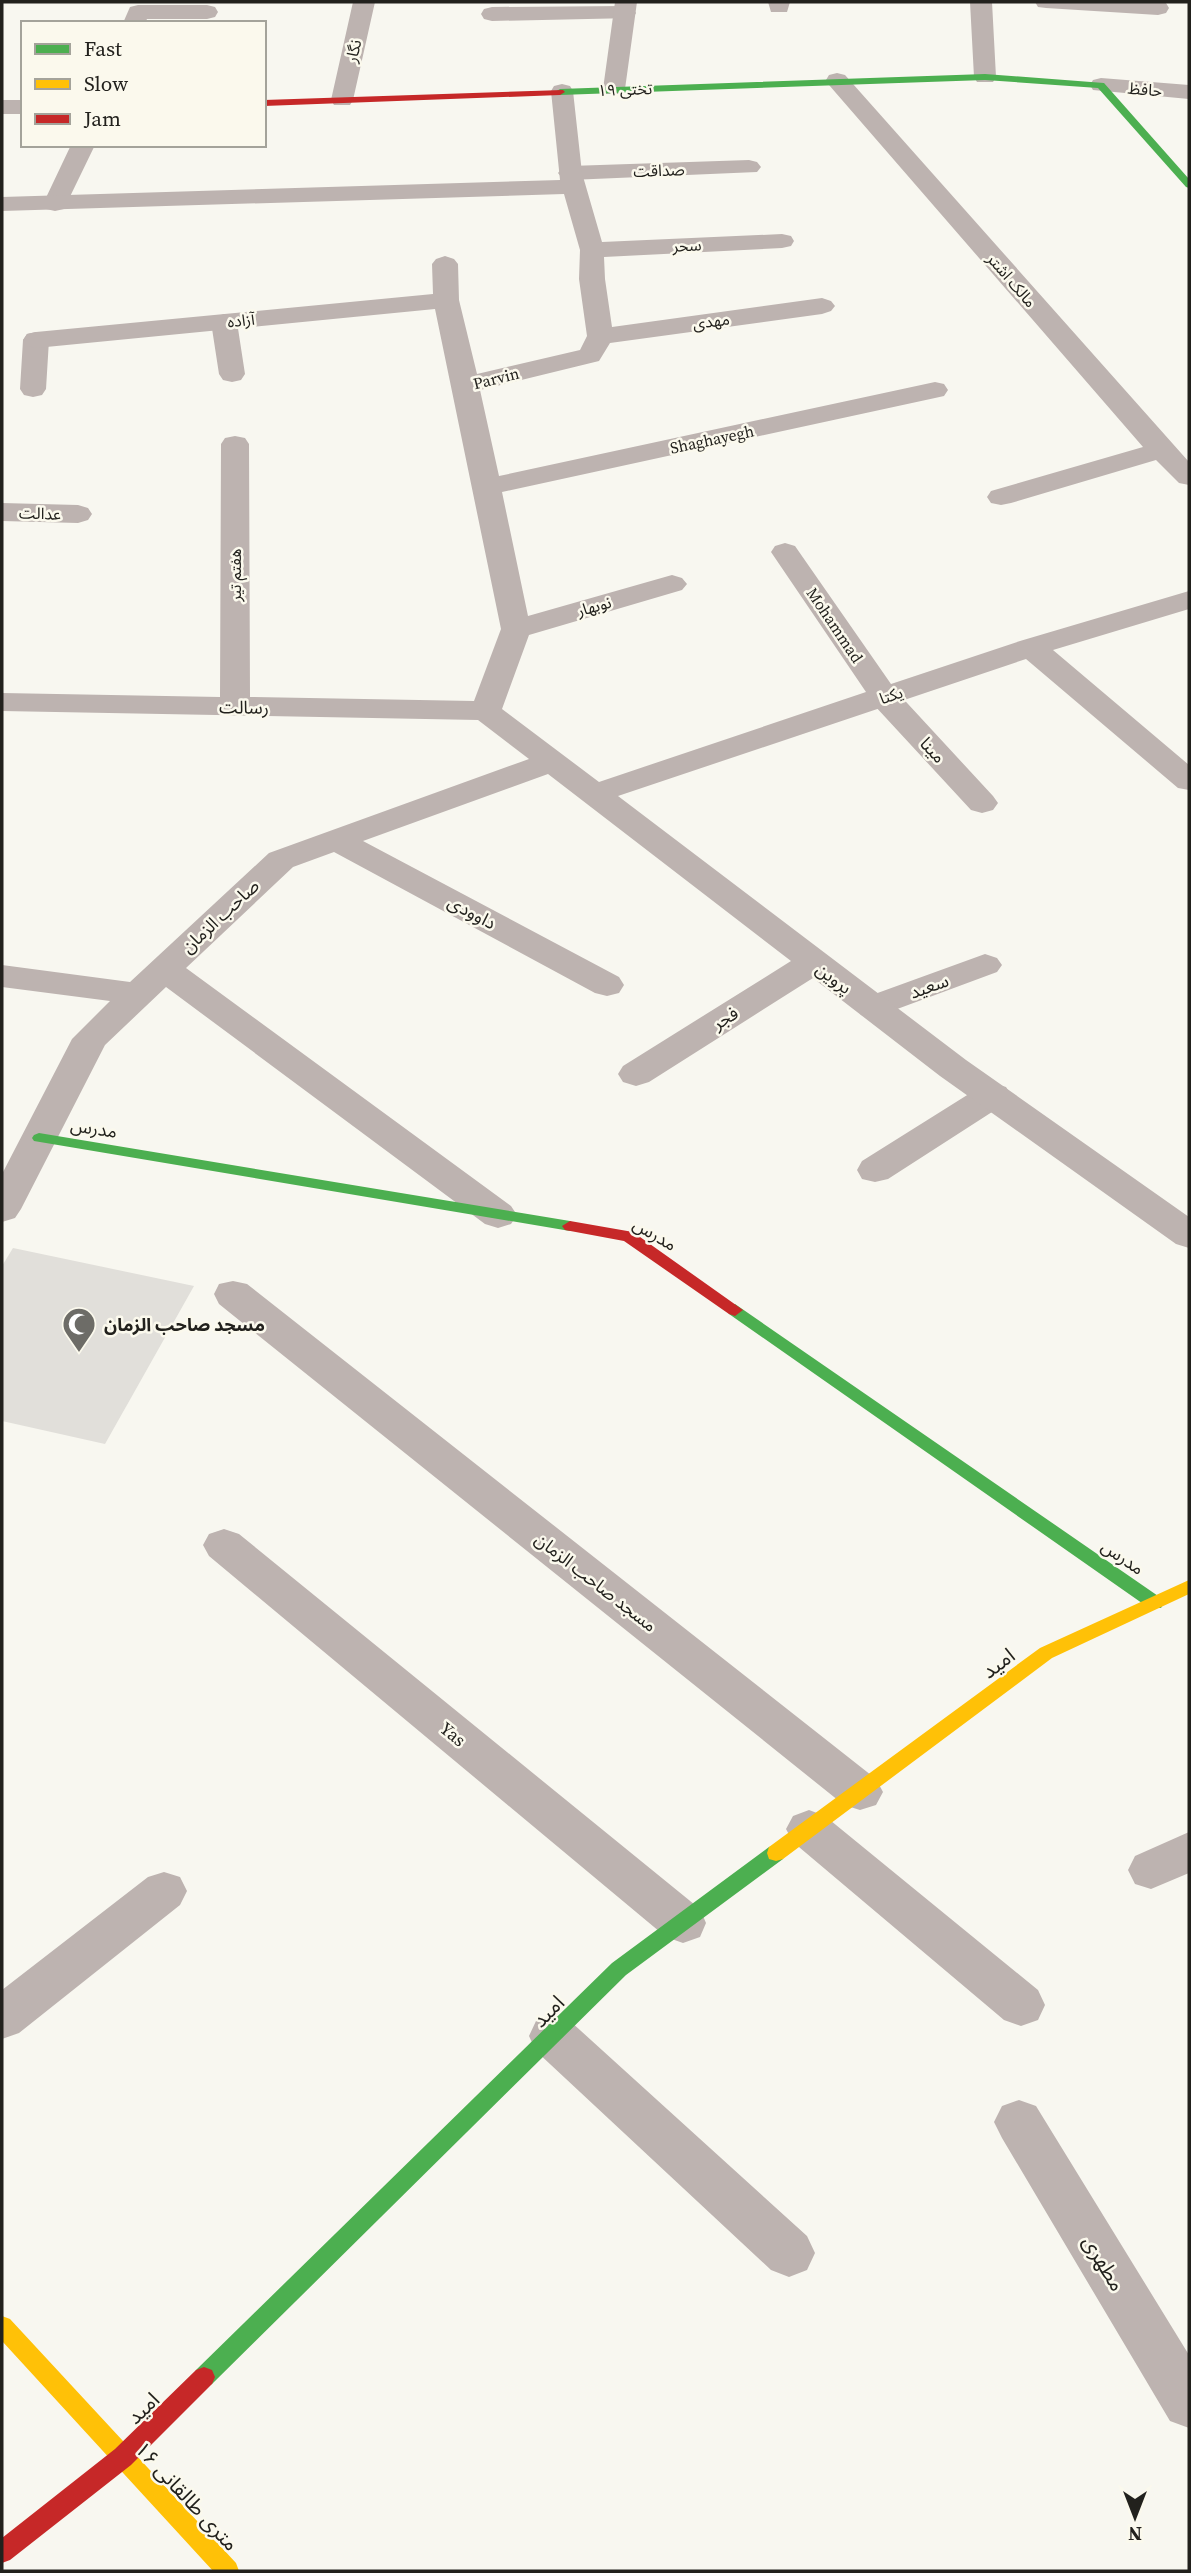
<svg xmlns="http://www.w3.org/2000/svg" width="1191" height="2573" font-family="'Source Serif 4','Noto Sans Arabic',serif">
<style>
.building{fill:#e1dfda}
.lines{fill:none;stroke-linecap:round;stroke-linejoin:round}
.lane{fill:#bdb3b0;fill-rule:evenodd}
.street{fill:#bdb3b0;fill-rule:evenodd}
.fast{fill:#4caf50;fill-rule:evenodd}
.slow{fill:#ffc107;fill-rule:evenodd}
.jam{fill:#c62828;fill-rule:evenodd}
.labels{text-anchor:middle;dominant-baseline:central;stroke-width:5;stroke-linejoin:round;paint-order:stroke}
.far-street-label{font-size:16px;fill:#22211d;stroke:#fbf9ed}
.street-label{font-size:18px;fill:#22211d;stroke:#fbf9ed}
.poi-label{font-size:18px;font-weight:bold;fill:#22211d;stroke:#fbf9ed;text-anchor:start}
.near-street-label{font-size:21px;fill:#22211d;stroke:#fbf9ed}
</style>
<rect width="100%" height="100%" fill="#f8f7f0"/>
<!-- building -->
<path class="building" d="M13,1248L194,1286L105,1444L2,1421V1266Z"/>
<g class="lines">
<!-- lane -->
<path class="lane" d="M138,5H207L215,7L218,12L215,17L207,19H147L145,23H123L130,7Z
M625,6L633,8L636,13L633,18L492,21L484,19L481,14L484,9L492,7Z
M71,145H95L64,209L55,211L46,209L43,204Z
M749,160L757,162L761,167L757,172L570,180L562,178L558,173L562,168L570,166Z
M224,314L233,317L237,322L245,374L241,380L232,382L223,380L219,374L211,322L215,317Z
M36,332L45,334L49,340L46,389L42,395L33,397L24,395L20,389L23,340L27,334Z
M885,689L896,691L993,796L998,803L993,810L982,813L971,810L874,705L870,698L874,691Z
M985,954L997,958L1002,965L997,972L873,1018L861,1015L856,1007L861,999Z
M993,1083L1006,1087L1011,1095L1006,1103L888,1179L875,1182L862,1179L857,1170L862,1161L980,1087Z
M809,1810L825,1816L1038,1990L1045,2005L1038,2020L1021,2026L1004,2020L793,1842L786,1829L793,1816Z
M553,2015L570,2021L807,2236L815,2253L807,2270L789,2277L771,2270L536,2051L529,2036L536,2021Z"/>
<!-- street -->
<path class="street" d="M353,2H375L353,100L350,105H334L331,100Z
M615,2H637L625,89L622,94H606L603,89Z
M768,2H790L787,12H771Z
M970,2H992L996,77L993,82H977L974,77Z
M1035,2H1159L1166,3L1169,8L1166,13L1158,15L1046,8L1038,7Z
M837,73L845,75L1189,462V485L1179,483L1156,460L1011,503L1001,505L991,503L987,497L991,491L1143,447L829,85L826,80L829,75Z
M1101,78L1189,85V99L1093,90L1090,85L1093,80Z
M562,84L570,86L573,91L582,173L602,242L782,234L791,236L794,241L791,246L782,248L604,257L605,279L612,327L822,298L831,301L835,306L831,311L822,314L610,343L599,361L480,390L499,476L935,382L944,384L948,390L944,396L935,398L502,492L528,616L672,575L682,578L687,584L682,590L529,635L502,709L599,782L866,692L771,552L775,546L785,543L795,546L891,684L1020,641L1189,591V609L1053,650L1189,765V790L1178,788L1026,659L618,796L966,1060L1189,1217V1248L1176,1244L940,1076L813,978L649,1082L636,1086L623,1082L618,1074L623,1066L791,961L548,774L363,841L619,977L624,985L619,993L607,996L595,993L334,852L293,867L186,968L511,1206L517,1215L511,1224L498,1228L485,1224L166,987L105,1045L21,1209L15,1218L2,1222V1174L72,1039L110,1001L2,987V965L130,982L269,853L529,759L478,720L2,711V693L220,697L221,444L225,438L235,436L245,438L249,444L250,697L474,701L501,629L435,309L36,348L27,346L23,340L27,334L36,332L433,294L432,264L436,259L445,256L454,259L458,264L459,300L477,374L580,350L587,336L579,279L580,250L564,194L2,211V197L560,180L551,91L554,86Z
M2,100H23V114H2Z
M2,503L78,505L88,508L92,514L88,520L78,523L2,521Z
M233,1281L247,1284L876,1779L883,1792L876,1805L860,1810L844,1805L219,1304L214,1294L219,1284Z
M224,1529L239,1534L700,1909L706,1923L700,1937L683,1943L666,1937L209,1556L203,1545L209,1534Z
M1189,1832V1873L1151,1889L1135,1884L1128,1870L1135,1856Z
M164,1872L180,1877L187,1891L180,1905L19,2033L2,2039V1990L148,1877Z
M1019,2100L1036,2106L1189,2355V2428L1170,2421L1002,2138L994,2122L1002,2106Z"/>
<!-- fast -->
<path class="fast" d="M985,74L1104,83L1189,179V188L1186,187L1098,88L985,80L560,95L555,92L560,89Z
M39,1133L570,1221L578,1226L570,1231L34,1141L32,1138L34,1135Z
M735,1304L1161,1598L1164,1603L1161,1608H1149L729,1314L727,1310L729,1306Z
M776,1845L783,1847L785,1853L783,1859L626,1975L212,2384L204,2387L196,2384L193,2377L196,2370L612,1963L769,1847Z"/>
<!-- slow -->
<path class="slow" d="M1189,1580V1594L1052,1658L783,1859L776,1861L769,1859L767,1853L769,1847L1040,1648Z
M2,2316L10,2319L236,2563L239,2571H213L2,2341Z"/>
<!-- jam -->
<path class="jam" d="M563,90L565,92L560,95L264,106V100Z
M570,1221L633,1232L743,1310L735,1316L729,1314L624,1241L565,1230L562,1226Z
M204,2367L212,2370L215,2377L212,2384L131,2465L10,2560L2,2563V2538L115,2449L196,2370Z"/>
</g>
<!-- icons -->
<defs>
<symbol id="mosque-pin" viewBox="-11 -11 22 30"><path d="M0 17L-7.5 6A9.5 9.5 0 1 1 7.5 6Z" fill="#6d6c67" stroke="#fbf9ed"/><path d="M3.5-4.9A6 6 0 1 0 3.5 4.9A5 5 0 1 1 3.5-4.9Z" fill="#fff"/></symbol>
</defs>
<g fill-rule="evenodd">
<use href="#mosque-pin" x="60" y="1305" width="38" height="52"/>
</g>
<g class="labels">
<!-- far-street labels -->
<g class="far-street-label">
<text transform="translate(353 51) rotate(-77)">نگار</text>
<text transform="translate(625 89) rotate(-2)">تختی ۱۹</text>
<text transform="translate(1145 89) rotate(5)">حافظ</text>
<text transform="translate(659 170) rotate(-2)">صداقت</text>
<text transform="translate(687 245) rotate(-3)">سحر</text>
<text transform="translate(1012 280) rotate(49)">مالک اشتر</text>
<text transform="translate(241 320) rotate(-6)">آزاده</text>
<text transform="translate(711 321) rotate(-8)">مهدی</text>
<text transform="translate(496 378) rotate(-14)">Parvin</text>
<text transform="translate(712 439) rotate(-12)">Shaghayegh</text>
<text transform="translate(40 513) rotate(2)">عدالت</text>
<text transform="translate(235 575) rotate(-90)">هفتم تیر</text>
<text transform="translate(594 606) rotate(-16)">نوبهار</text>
<text transform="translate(835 625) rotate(56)">Mohammad</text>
<text transform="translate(891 695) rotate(-19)">یکتا</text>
</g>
<!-- street labels -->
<g class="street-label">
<text transform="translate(244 707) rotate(1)">رسالت</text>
<text transform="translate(933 750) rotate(47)">مینا</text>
<text transform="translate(472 912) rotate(28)">داوودی</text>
<text transform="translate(220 916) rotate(-43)">صاحب الزمان</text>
<text transform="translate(834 978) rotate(37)">پروین</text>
<text transform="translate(929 986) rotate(-20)">سعید</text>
<text transform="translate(725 1018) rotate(-32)">فجر</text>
<text transform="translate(94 1128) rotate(9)">مدرس</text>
<text transform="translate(655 1234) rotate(31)">مدرس</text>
<text transform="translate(1123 1557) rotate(35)">مدرس</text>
<text transform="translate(596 1582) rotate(38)">مسجد صاحب الزمان</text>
<text transform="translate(453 1734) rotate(39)">Yas</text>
</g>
<!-- poi labels -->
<g class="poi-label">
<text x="104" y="1324">مسجد صاحب الزمان</text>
</g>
<!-- near-street labels -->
<g class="near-street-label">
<text transform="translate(998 1663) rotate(-37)">امید</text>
<text transform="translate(548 2011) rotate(-45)">امید</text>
<text transform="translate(1104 2263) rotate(59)">مطهری</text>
<text transform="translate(143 2408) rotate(-44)">امید</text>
<text transform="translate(187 2496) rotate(47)">۱۶ متری طالقانی</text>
</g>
</g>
<!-- border -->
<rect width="1191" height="2573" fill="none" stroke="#22211d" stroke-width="7"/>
<!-- legend -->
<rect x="21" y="21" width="245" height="126" fill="#fbf9ed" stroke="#a4a39a" stroke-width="2"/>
<rect x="35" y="44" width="35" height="10" fill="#4caf50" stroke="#a4a39a" stroke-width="2"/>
<text x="84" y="56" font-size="21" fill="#22211d">Fast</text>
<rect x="35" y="79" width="35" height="10" fill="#ffc107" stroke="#a4a39a" stroke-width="2"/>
<text x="84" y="91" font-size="21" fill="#22211d">Slow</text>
<rect x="35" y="114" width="35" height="10" fill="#c62828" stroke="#a4a39a" stroke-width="2"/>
<text x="84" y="126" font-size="21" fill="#22211d">Jam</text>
<!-- north arrow -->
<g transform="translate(1135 2517) rotate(180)" stroke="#fbf9ed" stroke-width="5" paint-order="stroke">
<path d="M0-5L12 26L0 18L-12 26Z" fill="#22211d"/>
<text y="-10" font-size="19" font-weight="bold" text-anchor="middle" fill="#22211d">N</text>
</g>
</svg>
